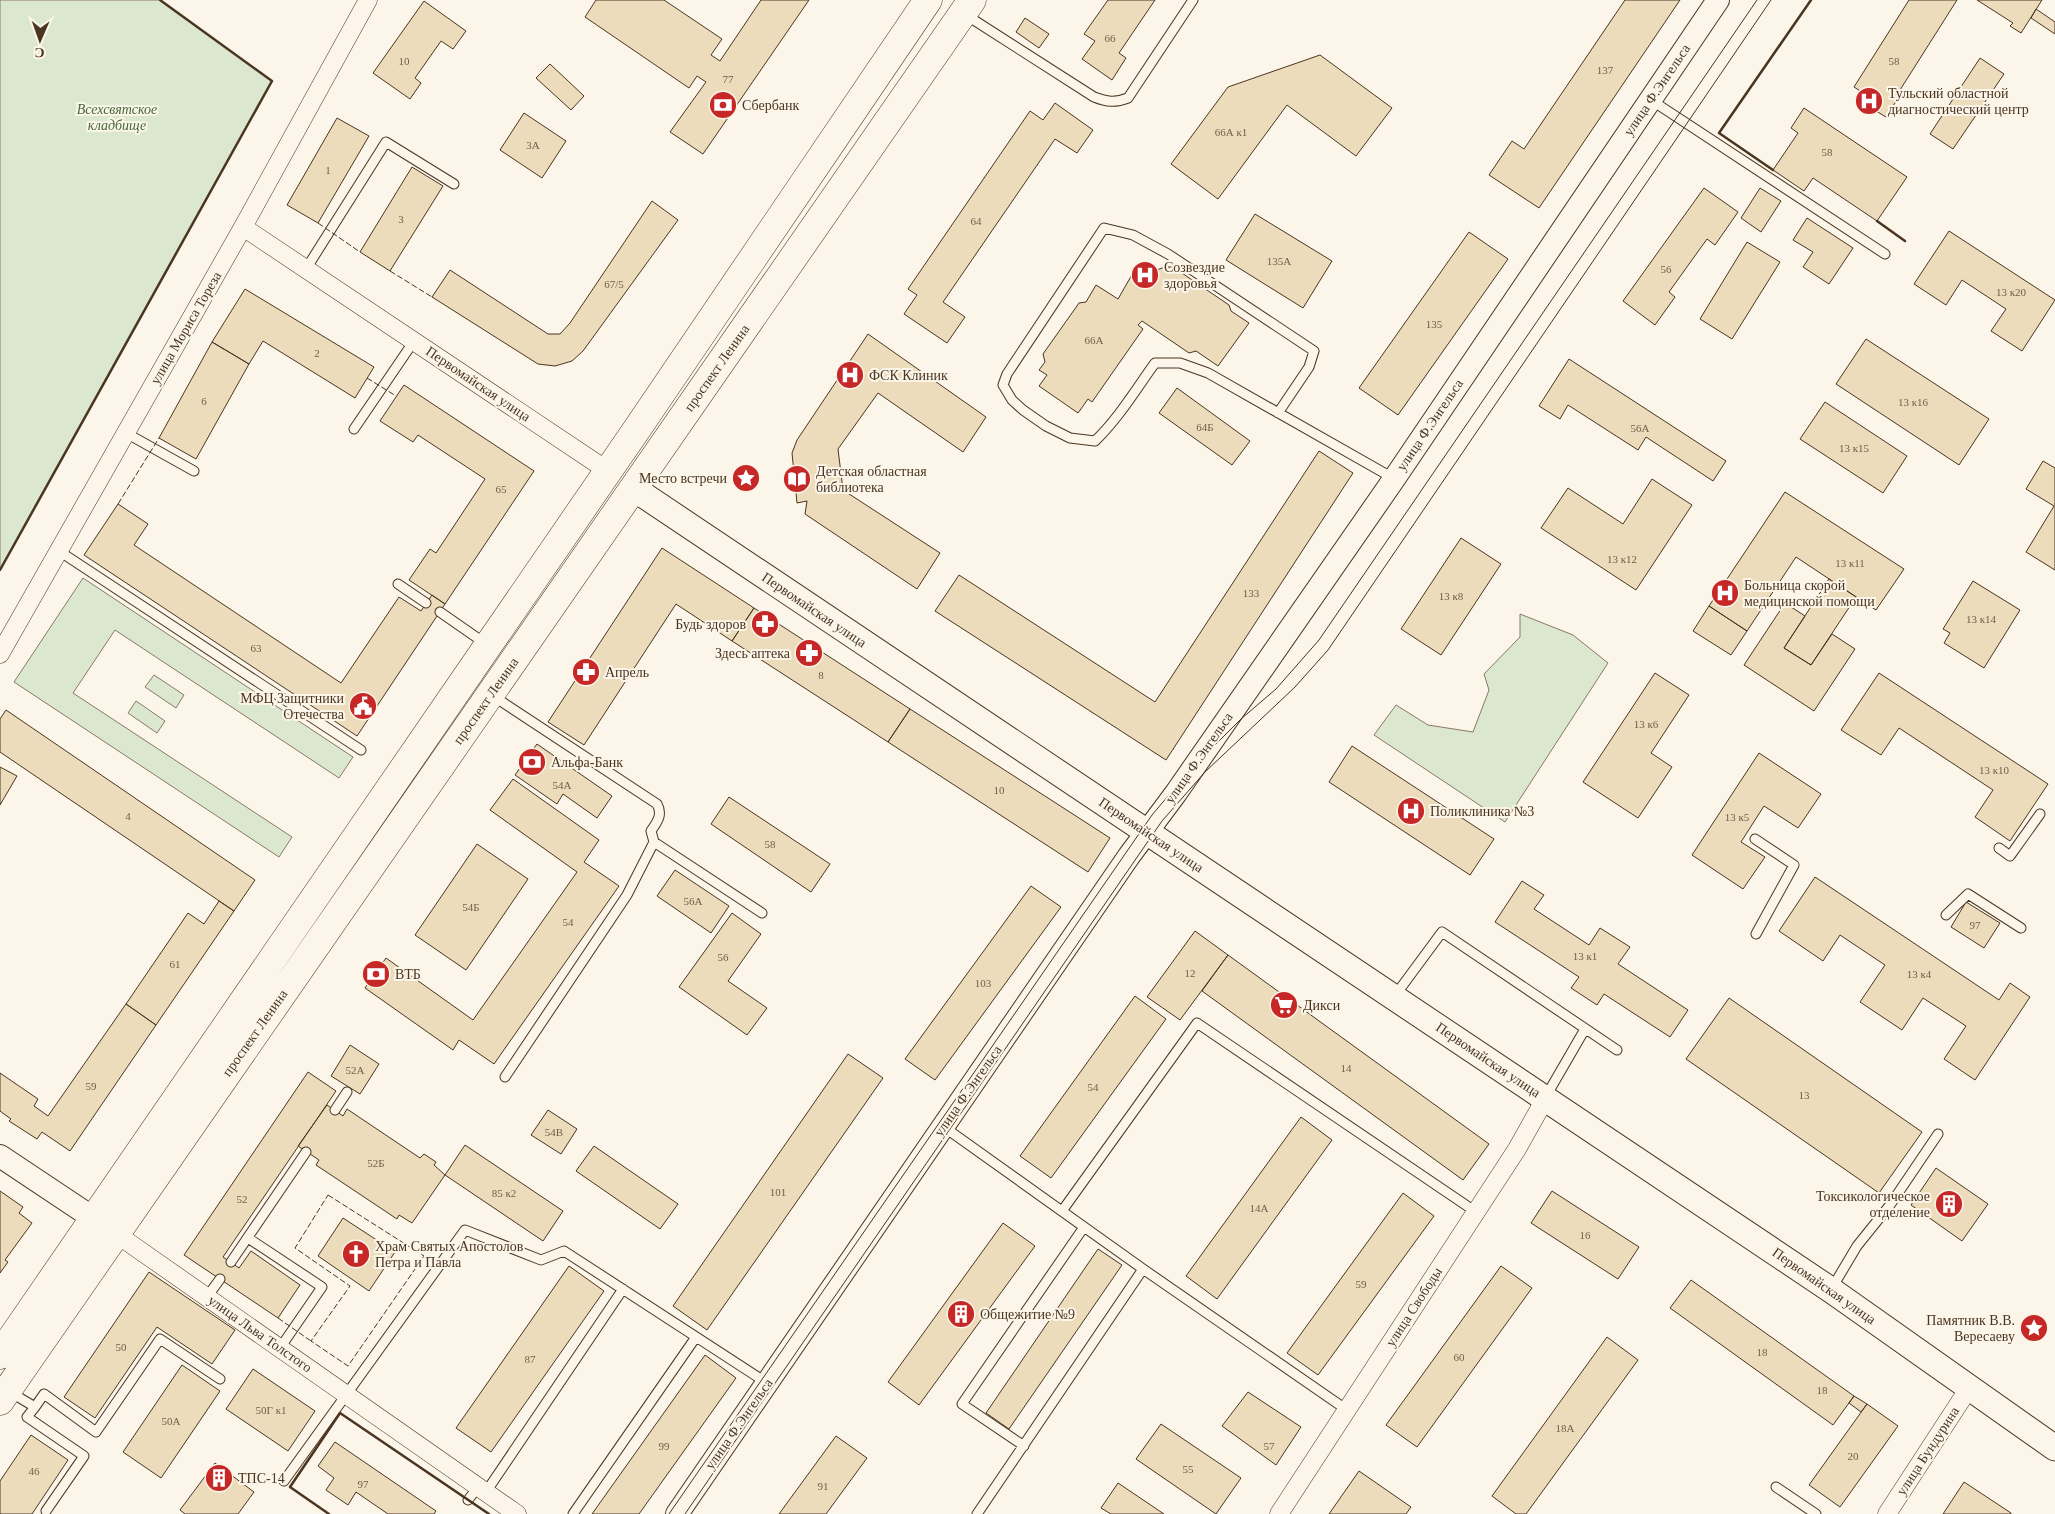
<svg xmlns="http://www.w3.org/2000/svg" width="2055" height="1514" font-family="Georgia,serif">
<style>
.green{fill:#dce7d0;stroke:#887966}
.building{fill:#ecdcbc;stroke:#4a3520}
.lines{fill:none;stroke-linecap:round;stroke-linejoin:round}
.service-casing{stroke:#4a3520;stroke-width:11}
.minor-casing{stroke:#4a3520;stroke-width:19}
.tertiary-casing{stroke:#4a3520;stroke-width:24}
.secondary-casing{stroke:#4a3520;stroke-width:27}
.primary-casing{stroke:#4a3520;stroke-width:29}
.service{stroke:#fbf6e9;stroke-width:9}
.minor{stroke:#fbf6e9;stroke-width:18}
.tertiary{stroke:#fbf6e9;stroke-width:22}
.secondary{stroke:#fbf6e9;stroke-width:25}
.primary{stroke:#fbf6e9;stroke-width:28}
.tram{stroke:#4a3520;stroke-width:1}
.fence{stroke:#4a3520;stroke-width:1;stroke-dasharray:6 2.5;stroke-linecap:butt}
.wall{stroke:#4a3520;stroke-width:2.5}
.labels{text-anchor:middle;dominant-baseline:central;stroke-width:4;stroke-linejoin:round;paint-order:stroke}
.number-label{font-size:11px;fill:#725f47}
.street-label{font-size:14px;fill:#4a3520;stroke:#fbf6e9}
.poi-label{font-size:14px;fill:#4a3520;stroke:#fbf6e9;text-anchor:start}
.park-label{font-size:14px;font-style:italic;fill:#436837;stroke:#fbf6e9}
</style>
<rect width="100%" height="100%" fill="#fbf6e9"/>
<!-- green -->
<path class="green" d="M0,0H160L272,81L0,570Z
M83,578L353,757L339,778L115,630L73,693L292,837L279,857L14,682Z
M1520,614L1573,635L1608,663L1505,822L1374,735L1396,705L1428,725L1473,732L1489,690L1484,674L1520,637Z
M154,675L184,695L176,708L145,687Z
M136,701L165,721L157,733L128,713Z"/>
<!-- building -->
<path class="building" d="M596,0H664L722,39L711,55L720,61L761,0H809L703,154L670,132L706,82L697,76L689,88L585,17Z
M1108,0H1155L1119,53L1126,58L1112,80L1082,59L1095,41L1084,34Z
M1625,0H1680L1539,208L1489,175L1512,141L1524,149Z
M1909,0H1957L1900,90L1902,92L1886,117L1876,111L1880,104L1854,87Z
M1977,0H2042L2021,33L2010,26L2013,23Z
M424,1L466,31L453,49L441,41L415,78L421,83L410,99L373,73Z
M2036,9L2055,22V34L2031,18Z
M1025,18L1049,34L1039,48L1016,32Z
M1320,55L1392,108L1356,156L1287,105L1218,199L1171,164L1228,87Z
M1980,58L2004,74L1953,149L1930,134Z
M550,64L584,96L571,110L536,78Z
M1055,103L1093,130L1077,153L1055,139L943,302L965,317L947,343L904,314L917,295L908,289L1030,111L1043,120Z
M1804,108L1907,177L1877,221L1813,178L1804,191L1773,170L1798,133L1791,128Z
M524,113L566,141L542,178L500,150Z
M337,118L369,136L318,223L287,205Z
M412,167L443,186L390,271L360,252Z
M1704,188L1738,212L1715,245L1707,239L1669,292L1675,297L1655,325L1623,301Z
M1760,188L1781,201L1761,232L1741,218Z
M652,201L678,220L583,351L572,361L555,366L538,364L432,297L450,270L548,334H560L570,323Z
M1255,214L1332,261L1303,308L1226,260Z
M1807,218L1853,248L1829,284L1803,267L1813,252L1793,240Z
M1949,231L2055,300L2022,351L1991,331L2006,309L1962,280L1946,305L1914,284Z
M1469,232L1508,259L1398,415L1359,388Z
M1747,242L1780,262L1732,339L1700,319Z
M1165,267H1173L1229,305L1231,311L1249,323L1218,366L1196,351L1189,353L1142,321L1138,325L1143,329L1092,402L1088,399L1078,413L1039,386L1047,375L1039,370L1045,362L1043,354L1079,303L1086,302L1096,285L1118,299L1133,273L1151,272Z
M245,289L374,367L355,398L263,341L249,364L212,342Z
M868,334L986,417L963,452L878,393L838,449L843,490L940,553L917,589L805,514L807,501L797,503L792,453L797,440Z
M1866,339L1989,419L1959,465L1836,384Z
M212,342L249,364L196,459L159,438Z
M1569,359L1726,461L1713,481L1646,437L1638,450L1568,405L1560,419L1539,406Z
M404,385L534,471L445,604L409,580L430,549L436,553L485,479L418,435L413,442L380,421Z
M1177,388L1250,441L1232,465L1159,413Z
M1825,402L1907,456L1883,493L1800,439Z
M1319,451L1353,473L1166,760L935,611L959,575L1155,702Z
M2043,461L2055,468V570L2026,552L2054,506L2026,489Z
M1652,479L1692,505L1636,590L1541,528L1568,488L1623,524Z
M1785,492L1904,569L1876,610L1796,557L1747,631L1709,606Z
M118,504L148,524L134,545L341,683L399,597L421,611L432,595L445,604L357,736L84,555Z
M1461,538L1501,564L1441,655L1401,629Z
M662,548L754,608L732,641L676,604L584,745L548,722Z
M1829,579L1856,597L1811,665L1784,648Z
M1973,581L2020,610L1984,668L1944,643L1950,633L1943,629Z
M1785,603L1805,616L1784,648L1811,665L1832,634L1855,649L1814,711L1744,665Z
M1709,606L1747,631L1731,655L1693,631Z
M754,608L910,709L888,742L732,641Z
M1655,673L1689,695L1651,753L1672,767L1638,818L1583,782Z
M1879,673L2048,784L2010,841L1975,817L1993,790L1899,728L1881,755L1841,730Z
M910,709L1110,838L1088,872L888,742Z
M6,710L255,880L234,911L0,752V719Z
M537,744L612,796L597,818L563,794L557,804L515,775Z
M1352,746L1494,839L1470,875L1329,782Z
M1759,753L1821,794L1798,828L1764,806L1741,842L1765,857L1743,889L1692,855Z
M0,767L17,776L0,805Z
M513,779L599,840L584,862L619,886L494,1064L459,1040L453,1050L365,988L386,958L473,1020L577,872L490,810Z
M729,797L830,864L811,892L711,824Z
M477,844L528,879L466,970L415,935Z
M675,870L729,906L711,933L657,896Z
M1815,877L1999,1000L2010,983L2030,997L1975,1080L1944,1059L1966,1026L1923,998L1902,1030L1860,1002L1885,965L1840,935L1823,961L1779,931Z
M1522,881L1544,895L1534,909L1589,945L1600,928L1630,947L1618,964L1688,1010L1670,1037L1604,994L1597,1005L1571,988L1579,977L1495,922Z
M1031,886L1061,907L935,1080L905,1059Z
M219,901L234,911L156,1025L126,1004L188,913L204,924Z
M1966,902L2000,923L1984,948L1951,927Z
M732,913L761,934L728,981L767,1008L747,1035L679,987Z
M1195,931L1228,955L1180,1020L1147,997Z
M1228,955L1489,1144L1463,1180L1202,991Z
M1135,996L1166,1019L1051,1178L1020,1156Z
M1729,998L1922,1132L1879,1193L1686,1059Z
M126,1004L156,1025L70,1151L42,1132L37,1139L9,1121L11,1119L0,1111V1073L38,1099L34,1106L48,1116Z
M350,1045L379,1064L360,1094L331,1076Z
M848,1054L883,1078L707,1330L673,1306Z
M308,1072L336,1091L223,1257L239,1268L251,1251L300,1285L278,1318L184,1255Z
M327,1105L343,1116L347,1109L420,1158L424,1154L436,1162L434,1165L445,1175L412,1223L399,1215L397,1219L316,1165L319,1160L298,1146Z
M548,1110L577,1129L561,1154L531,1135Z
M1301,1117L1332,1140L1217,1299L1186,1276Z
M465,1145L563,1211L543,1241L445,1175Z
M594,1146L678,1204L660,1229L576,1171Z
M1936,1168L1988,1204L1962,1241L1911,1205Z
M0,1191L23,1207L19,1213L32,1223L5,1260L8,1262L0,1273Z
M1552,1191L1639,1247L1618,1279L1531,1223Z
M1403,1193L1434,1216L1318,1375L1287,1353Z
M343,1218L395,1252L369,1291L318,1256Z
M1003,1223L1035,1246L919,1405L888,1382Z
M1098,1249L1122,1265L1009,1429L986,1413Z
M569,1266L604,1291L491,1452L456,1428Z
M1501,1266L1532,1288L1417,1447L1386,1425Z
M149,1272L235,1330L212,1364L157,1327L95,1418L64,1397Z
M1691,1280L1854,1396L1833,1425L1670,1308Z
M1607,1337L1638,1360L1526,1514H1516L1492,1496Z
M705,1355L736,1378L639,1514H592Z
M182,1365L220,1391L161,1478L123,1452Z
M253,1369L315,1411L288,1451L226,1409Z
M1248,1392L1301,1427L1276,1465L1222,1426Z
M1854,1396L1867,1404L1861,1412L1849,1403Z
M1867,1404L1898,1426L1840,1507L1809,1485Z
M1161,1424L1241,1478L1216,1514L1136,1459Z
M31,1435L68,1460L32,1514H0V1481Z
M836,1436L867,1458L826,1514H779Z
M335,1442L436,1511L434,1514H388L356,1492L348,1505L326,1490L334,1478L318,1466Z
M215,1463L254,1492L238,1514H185L180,1510Z
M1359,1471L1411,1507L1406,1514H1329Z
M1964,1482L2011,1513V1514H1943Z
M1118,1483L1164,1514H1111L1101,1508Z"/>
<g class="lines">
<defs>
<path id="service" d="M966,15L1094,97C1107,102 1115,103 1128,98L1193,0
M1651,100L1885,254
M306,269L386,142L454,184
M1278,413L1309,367L1314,351L1168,254L1133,235L1104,228L1007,374L1003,385L1012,400L1023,410L1046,426L1070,438L1095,441C1119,418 1136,389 1155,363H1180L1208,373L1393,478
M354,429L414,341
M126,433L194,471
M59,551L361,750
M398,584L426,603
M440,612L486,644
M493,696L657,804C663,815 657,822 651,831L654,842L762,913
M1755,839L1794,865L1756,934
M1999,848L2010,856L2040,814
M1946,915L1968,894L2021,928
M1394,997L1442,932L1617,1050
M505,1077L627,895L654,842
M1545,1098L1585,1029
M335,1110L347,1092
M944,1127L1143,1269L1347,1410
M1062,1211L1197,1023L1476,1212
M248,1238L322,1287L280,1348
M231,1262L306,1152
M1832,1288L1857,1246L1890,1205L1938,1134
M207,1297L220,1279
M10,1392L35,1407L27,1417L84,1456L46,1511
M35,1407L44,1394L96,1432L160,1339L220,1379
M1024,1446L962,1404L1084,1227
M284,1481L465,1230L541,1260L564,1251L767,1383
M1776,1487L1816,1514
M486,1492L623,1289
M468,1500L478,1487
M573,1514L696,1337
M977,1514L1143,1269"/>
<path id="minor" d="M243,227L608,471
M0,654L243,227L368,0
M115,1233L517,1514
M1279,1514L1517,1149L1545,1099
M1887,1514L1969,1388"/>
<path id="tertiary" d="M0,1156L93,1218
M677,1514L1129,856L1176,793L1394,479L1718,0"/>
<path id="secondary" d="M633,488L1831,1290L2055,1448"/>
<path id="primary" d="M0,1355L637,429L928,0
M0,1401L972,0"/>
</defs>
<!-- service casing -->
<use href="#service" class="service-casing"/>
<!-- minor casing -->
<use href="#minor" class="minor-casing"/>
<!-- tertiary casing -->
<use href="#tertiary" class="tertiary-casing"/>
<!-- secondary casing -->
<use href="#secondary" class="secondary-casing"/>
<!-- primary casing -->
<use href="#primary" class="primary-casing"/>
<!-- service -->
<use href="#service" class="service"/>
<!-- minor -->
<use href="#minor" class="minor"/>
<!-- tertiary -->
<use href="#tertiary" class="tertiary"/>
<!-- secondary -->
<use href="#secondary" class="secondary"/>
<!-- primary -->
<use href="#primary" class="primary"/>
<!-- tram -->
<path class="tram" d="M669,1514L1152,815L1191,769L1241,719L1276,689L1319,640L1757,0
M685,1514L1162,821L1205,772L1295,687L1328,650L1771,0"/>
<!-- fence -->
<path class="fence" d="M318,223L360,252
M390,271L432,297
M367,378L396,396
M118,504L159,438
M328,1195L424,1256L348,1366L311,1341L350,1286L295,1248Z
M278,1318L311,1341"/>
<!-- wall -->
<path class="wall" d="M1773,170L1719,133L1811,0
M1877,221L1905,241
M0,570L272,81L160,0
M329,1514L290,1487L340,1413L489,1514"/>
</g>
<!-- icons -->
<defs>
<symbol id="hospital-disc" viewBox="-11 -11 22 22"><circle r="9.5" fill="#c62828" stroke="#fbf6e9"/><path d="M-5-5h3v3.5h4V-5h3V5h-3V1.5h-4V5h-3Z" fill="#fff"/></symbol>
<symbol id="bank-disc" viewBox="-11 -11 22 22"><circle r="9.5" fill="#c62828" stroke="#fbf6e9"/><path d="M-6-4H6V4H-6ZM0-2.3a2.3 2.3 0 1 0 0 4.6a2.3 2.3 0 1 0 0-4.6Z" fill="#fff"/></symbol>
<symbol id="sight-disc" viewBox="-11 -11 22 22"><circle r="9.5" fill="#c62828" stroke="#fbf6e9"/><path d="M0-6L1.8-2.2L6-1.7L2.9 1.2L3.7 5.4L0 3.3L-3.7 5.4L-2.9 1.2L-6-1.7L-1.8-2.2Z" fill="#fff"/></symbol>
<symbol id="library-disc" viewBox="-11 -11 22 22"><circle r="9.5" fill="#c62828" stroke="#fbf6e9"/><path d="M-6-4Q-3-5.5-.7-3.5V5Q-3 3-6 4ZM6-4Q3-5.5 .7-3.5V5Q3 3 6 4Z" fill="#fff"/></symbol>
<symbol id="pharmacy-disc" viewBox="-11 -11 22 22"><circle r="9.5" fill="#c62828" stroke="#fbf6e9"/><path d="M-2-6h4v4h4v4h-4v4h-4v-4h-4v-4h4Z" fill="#fff"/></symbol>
<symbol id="civic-disc" viewBox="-11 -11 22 22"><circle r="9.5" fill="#c62828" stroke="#fbf6e9"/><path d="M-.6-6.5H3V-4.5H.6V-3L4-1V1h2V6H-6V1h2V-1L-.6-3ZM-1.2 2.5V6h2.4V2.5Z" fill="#fff"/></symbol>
<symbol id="supermarket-disc" viewBox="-11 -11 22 22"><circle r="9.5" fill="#c62828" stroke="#fbf6e9"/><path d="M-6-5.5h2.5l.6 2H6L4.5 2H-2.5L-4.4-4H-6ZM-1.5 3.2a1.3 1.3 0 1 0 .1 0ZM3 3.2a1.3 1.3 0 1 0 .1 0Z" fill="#fff"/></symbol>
<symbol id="building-disc" viewBox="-11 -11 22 22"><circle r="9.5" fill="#c62828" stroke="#fbf6e9"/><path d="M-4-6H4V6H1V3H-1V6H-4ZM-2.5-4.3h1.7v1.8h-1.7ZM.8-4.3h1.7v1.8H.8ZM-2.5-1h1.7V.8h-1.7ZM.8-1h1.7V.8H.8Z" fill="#fff"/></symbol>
<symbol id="church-disc" viewBox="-11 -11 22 22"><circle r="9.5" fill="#c62828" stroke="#fbf6e9"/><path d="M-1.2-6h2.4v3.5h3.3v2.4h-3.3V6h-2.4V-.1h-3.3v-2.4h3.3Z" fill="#fff"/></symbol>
</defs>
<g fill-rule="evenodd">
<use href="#hospital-disc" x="1853" y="85" width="32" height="32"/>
<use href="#bank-disc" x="707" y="89" width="32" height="32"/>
<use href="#hospital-disc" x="1129" y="259" width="32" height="32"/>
<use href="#hospital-disc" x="834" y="359" width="32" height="32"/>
<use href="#sight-disc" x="730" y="462" width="32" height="32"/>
<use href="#library-disc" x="781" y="463" width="32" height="32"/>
<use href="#hospital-disc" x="1709" y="577" width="32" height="32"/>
<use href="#pharmacy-disc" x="749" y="608" width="32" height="32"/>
<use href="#pharmacy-disc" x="793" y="637" width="32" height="32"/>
<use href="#pharmacy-disc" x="570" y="656" width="32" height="32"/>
<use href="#civic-disc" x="347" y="690" width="32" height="32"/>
<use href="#bank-disc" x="516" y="746" width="32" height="32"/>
<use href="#hospital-disc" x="1395" y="795" width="32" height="32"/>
<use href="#bank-disc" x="360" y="958" width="32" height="32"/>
<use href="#supermarket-disc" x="1268" y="989" width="32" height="32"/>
<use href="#building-disc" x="1933" y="1188" width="32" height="32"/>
<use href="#church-disc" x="340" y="1238" width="32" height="32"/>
<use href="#building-disc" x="945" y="1298" width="32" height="32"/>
<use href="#sight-disc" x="2018" y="1312" width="32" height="32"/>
<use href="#building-disc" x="203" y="1462" width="32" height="32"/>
</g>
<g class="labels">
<!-- number labels -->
<g class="number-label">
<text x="1110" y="38">66</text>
<text x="404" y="61">10</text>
<text x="1894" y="61">58</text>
<text x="1605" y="70">137</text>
<text x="728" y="79">77</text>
<text x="1231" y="132">66А к1</text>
<text x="533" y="145">3А</text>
<text x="1827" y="152">58</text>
<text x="328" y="170">1</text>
<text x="401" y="219">3</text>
<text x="976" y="221">64</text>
<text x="1279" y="261">135А</text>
<text x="1666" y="269">56</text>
<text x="614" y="284">67/5</text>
<text x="2011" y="292">13 к20</text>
<text x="1434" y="324">135</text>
<text x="1094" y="340">66А</text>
<text x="317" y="353">2</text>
<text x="204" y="401">6</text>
<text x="1913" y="402">13 к16</text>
<text x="1205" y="427">64Б</text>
<text x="1640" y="428">56А</text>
<text x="1854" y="448">13 к15</text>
<text x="501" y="489">65</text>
<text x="1622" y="559">13 к12</text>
<text x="1850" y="563">13 к11</text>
<text x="1251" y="593">133</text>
<text x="1451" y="596">13 к8</text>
<text x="1981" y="619">13 к14</text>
<text x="256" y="648">63</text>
<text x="821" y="675">8</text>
<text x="1646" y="724">13 к6</text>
<text x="1994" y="770">13 к10</text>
<text x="562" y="785">54А</text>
<text x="999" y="790">10</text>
<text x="128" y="816">4</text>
<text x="1737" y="817">13 к5</text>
<text x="770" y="844">58</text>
<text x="693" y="901">56А</text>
<text x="471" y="907">54Б</text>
<text x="568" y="922">54</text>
<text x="1975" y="925">97</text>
<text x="1585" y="956">13 к1</text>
<text x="723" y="957">56</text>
<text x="175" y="964">61</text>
<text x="1190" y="973">12</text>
<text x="1919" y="974">13 к4</text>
<text x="983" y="983">103</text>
<text x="1346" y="1068">14</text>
<text x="355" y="1070">52А</text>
<text x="91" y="1086">59</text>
<text x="1093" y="1087">54</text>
<text x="1804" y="1095">13</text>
<text x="554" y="1132">54В</text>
<text x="376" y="1163">52Б</text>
<text x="778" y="1192">101</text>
<text x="504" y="1193">85 к2</text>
<text x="242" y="1199">52</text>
<text x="1259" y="1208">14А</text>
<text x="1585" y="1235">16</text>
<text x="1361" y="1284">59</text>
<text x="121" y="1347">50</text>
<text x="1762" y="1352">18</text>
<text x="1459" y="1357">60</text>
<text x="530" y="1359">87</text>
<text x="1822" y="1390">18</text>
<text x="271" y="1410">50Г к1</text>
<text x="171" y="1421">50А</text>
<text x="1565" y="1428">18А</text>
<text x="664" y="1446">99</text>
<text x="1269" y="1446">57</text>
<text x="1853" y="1456">20</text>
<text x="1188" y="1469">55</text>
<text x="34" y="1471">46</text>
<text x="363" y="1484">97</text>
<text x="823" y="1486">91</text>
</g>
<!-- street labels -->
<g class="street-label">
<text transform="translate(1657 90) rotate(-56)">улица Ф.Энгельса</text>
<text transform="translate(186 328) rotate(-60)">улица Мориса Тореза</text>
<text transform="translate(717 368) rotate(-55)">проспект Ленина</text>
<text transform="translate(478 384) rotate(34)">Первомайская улица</text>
<text transform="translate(1430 425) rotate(-56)">улица Ф.Энгельса</text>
<text transform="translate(814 610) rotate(34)">Первомайская улица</text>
<text transform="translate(486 701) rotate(-55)">проспект Ленина</text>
<text transform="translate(1199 758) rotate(-55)">улица Ф.Энгельса</text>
<text transform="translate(1151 835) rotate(34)">Первомайская улица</text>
<text transform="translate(255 1033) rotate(-55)">проспект Ленина</text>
<text transform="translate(1488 1060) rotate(34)">Первомайская улица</text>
<text transform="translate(968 1091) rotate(-55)">улица Ф.Энгельса</text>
<text transform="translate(1824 1286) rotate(35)">Первомайская улица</text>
<text transform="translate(1414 1307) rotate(-57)">улица Свободы</text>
<text transform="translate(260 1334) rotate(35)">улица Льва Толстого</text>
<text transform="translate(739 1424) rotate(-55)">улица Ф.Энгельса</text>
<text transform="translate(1928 1451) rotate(-57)">улица Бундурина</text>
</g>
<!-- poi labels -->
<g class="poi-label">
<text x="1888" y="93">Тульский областной<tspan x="1888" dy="16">диагностический центр</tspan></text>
<text x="742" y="105">Сбербанк</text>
<text x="1164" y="267">Созвездие<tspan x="1164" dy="16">здоровья</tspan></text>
<text x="869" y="375">ФСК Клиник</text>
<text x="816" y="471">Детская областная<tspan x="816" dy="16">библиотека</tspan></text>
<text x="727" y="478" text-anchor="end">Место встречи</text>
<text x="1744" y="585">Больница скорой<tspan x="1744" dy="16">медицинской помощи</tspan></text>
<text x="746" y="624" text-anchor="end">Будь здоров</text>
<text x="790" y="653" text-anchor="end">Здесь аптека</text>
<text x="605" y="672">Апрель</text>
<text x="344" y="698" text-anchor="end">МФЦ Защитники<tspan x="344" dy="16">Отечества</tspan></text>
<text x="551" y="762">Альфа-Банк</text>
<text x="1430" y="811">Поликлиника №3</text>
<text x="395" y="974">ВТБ</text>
<text x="1303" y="1005">Дикси</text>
<text x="1930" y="1196" text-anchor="end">Токсикологическое<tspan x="1930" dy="16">отделение</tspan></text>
<text x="375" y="1246">Храм Святых Апостолов<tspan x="375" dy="16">Петра и Павла</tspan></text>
<text x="980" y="1314">Общежитие №9</text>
<text x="2015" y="1320" text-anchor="end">Памятник В.В.<tspan x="2015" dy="16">Вересаеву</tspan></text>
<text x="238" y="1478">ТПС-14</text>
</g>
<!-- park labels -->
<g class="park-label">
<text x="117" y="109">Всехсвятское<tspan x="117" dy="16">кладбище</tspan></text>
</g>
</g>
<!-- north arrow -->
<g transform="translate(40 40) rotate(182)" stroke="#fbf6e9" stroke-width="4" paint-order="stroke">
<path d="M0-4L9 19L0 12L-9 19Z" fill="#4a3520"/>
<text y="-8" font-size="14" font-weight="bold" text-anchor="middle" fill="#4a3520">С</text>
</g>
</svg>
